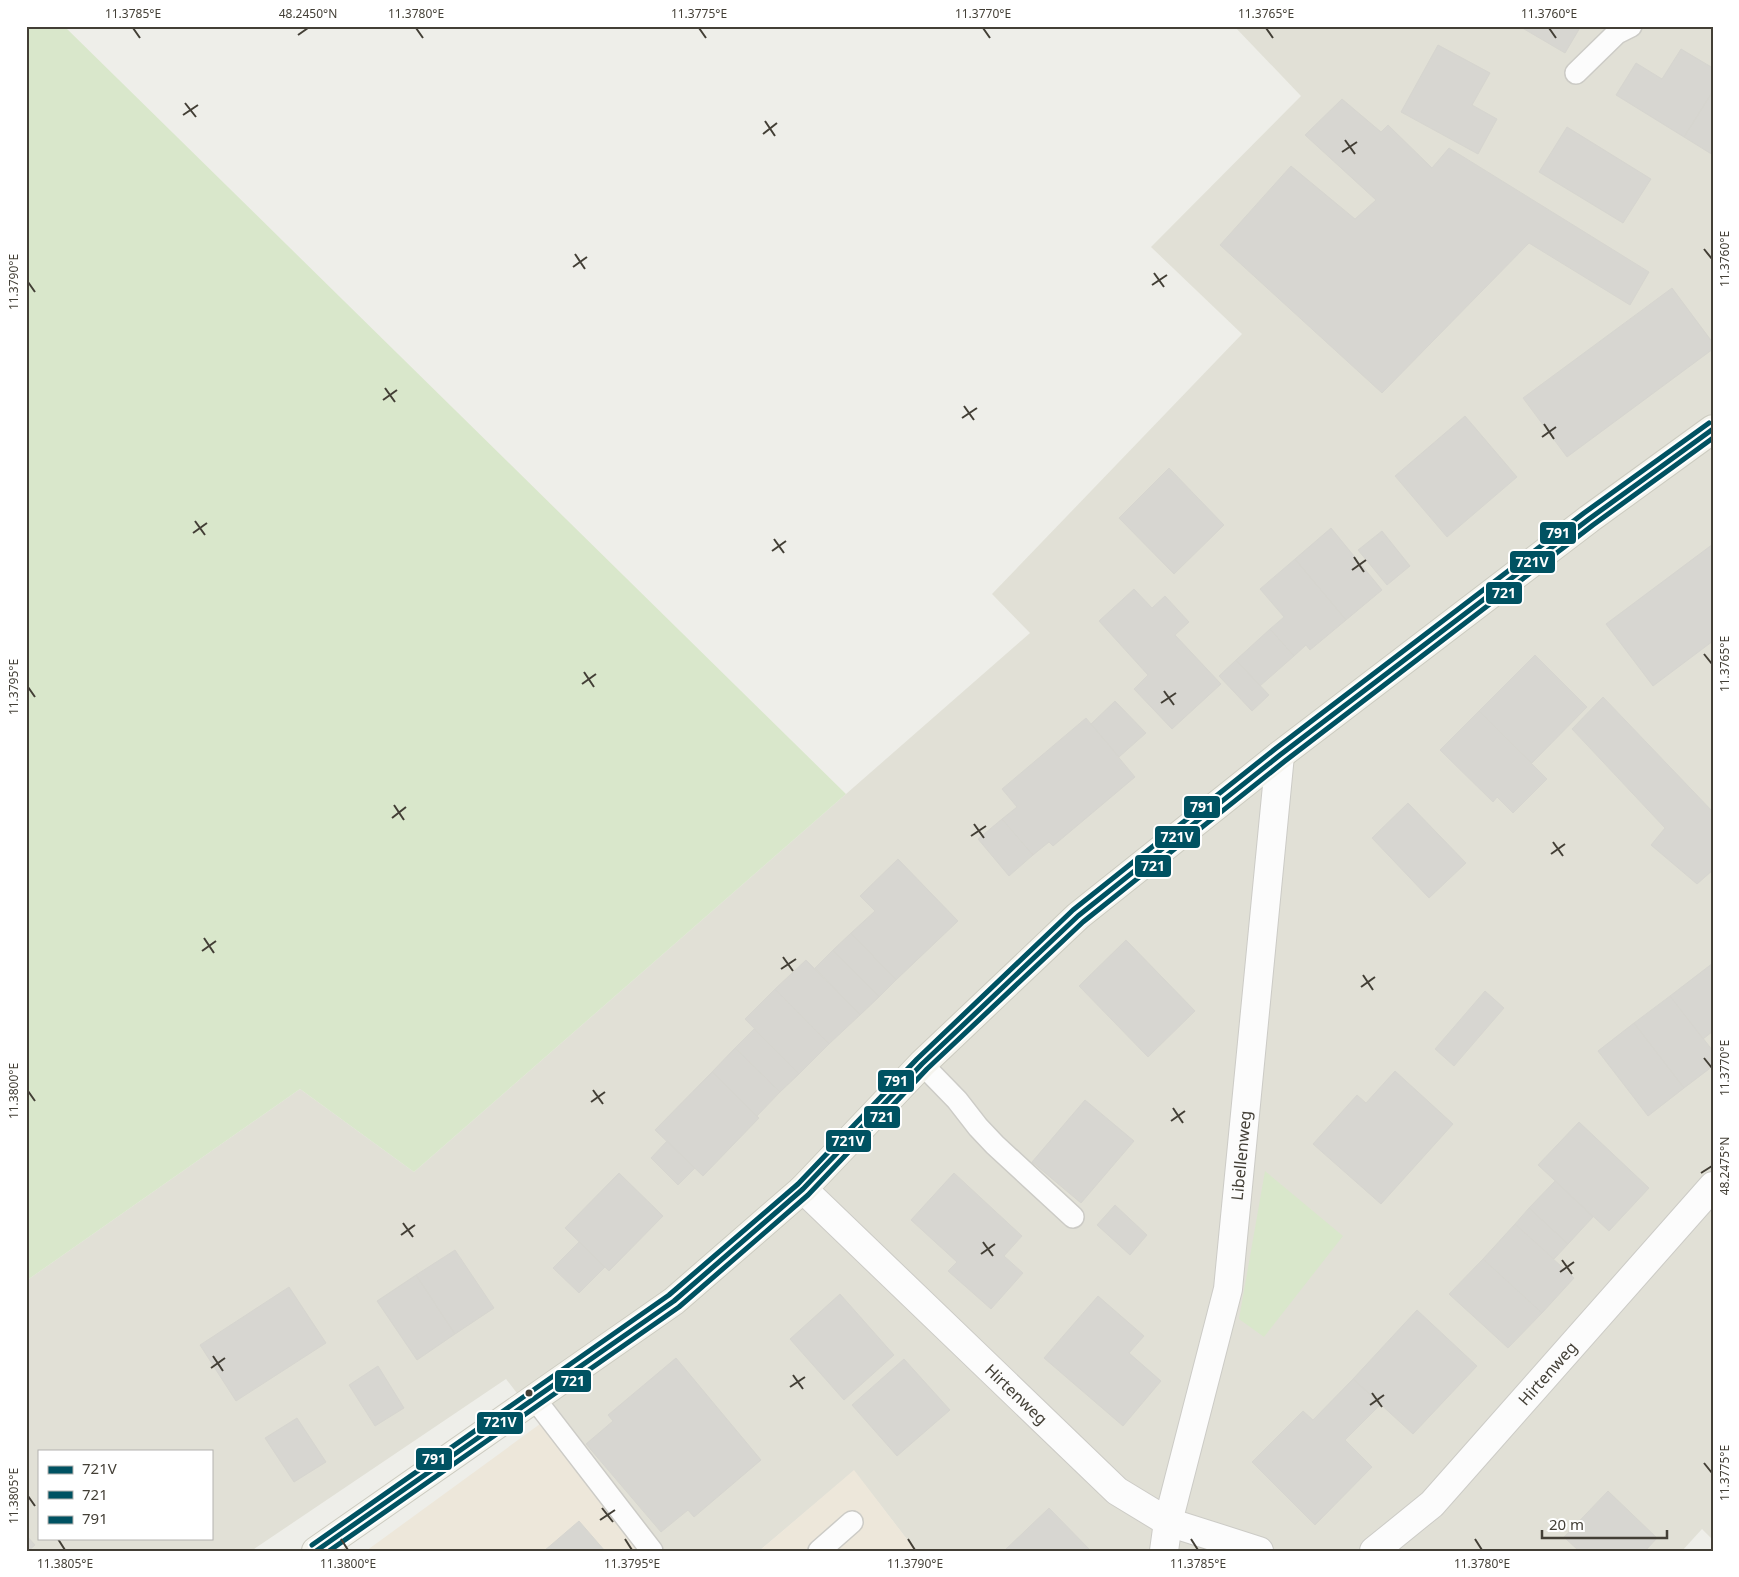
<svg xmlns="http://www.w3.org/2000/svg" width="1739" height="1577" font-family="'Noto Sans',sans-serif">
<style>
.residential{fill:#e1e0d6;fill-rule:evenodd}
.commercial{fill:#ede7da}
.green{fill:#d9e7cb}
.building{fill:#d7d6d1;stroke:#d6d5cf}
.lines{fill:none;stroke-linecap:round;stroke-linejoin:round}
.lane-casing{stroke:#cccbc6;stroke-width:24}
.street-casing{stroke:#cccbc6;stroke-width:30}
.secondary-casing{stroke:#cccbc0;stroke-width:30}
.lane{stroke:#fcfcfc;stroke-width:21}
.street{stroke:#fcfcfc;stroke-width:28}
.secondary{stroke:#f5f4ee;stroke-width:28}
.bus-1-casing{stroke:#fff;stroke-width:9}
.bus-2-casing{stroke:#fff;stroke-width:9}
.bus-3-casing{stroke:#fff;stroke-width:9}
.bus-1{stroke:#005262;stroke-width:5}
.bus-2{stroke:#005262;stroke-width:5}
.bus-3{stroke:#005262;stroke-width:5}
.ticks{fill:none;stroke:#433f36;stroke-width:2}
.bus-dot{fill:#433f36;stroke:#fff;stroke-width:2}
.labels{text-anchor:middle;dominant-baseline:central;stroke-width:4.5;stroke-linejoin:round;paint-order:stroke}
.street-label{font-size:16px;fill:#433f36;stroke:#fff}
.line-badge{stroke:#fff;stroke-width:2}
.badge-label{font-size:14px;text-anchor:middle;font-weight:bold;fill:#fff}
.neatline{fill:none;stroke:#433f36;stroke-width:2}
.ticks-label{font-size:12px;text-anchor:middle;fill:#433f36}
</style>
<rect width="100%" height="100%" fill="#eeeee9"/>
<!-- residential -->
<path class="residential" d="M1234,26H1713V1540L1702,1529L1682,1551H916L854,1471L759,1551H638L506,1379L251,1551H26V1281L300,1089L414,1172L1030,633L992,594L1242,334L1151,247L1301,96ZM39,1451H211V1538H39Z"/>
<!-- commercial -->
<path class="commercial" d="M540,1424L638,1551H366Z
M854,1470L916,1551H759Z"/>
<!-- green -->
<path class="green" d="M26,26H64L846,794L414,1172L300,1089L26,1281Z
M1265,1171L1343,1236L1264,1337L1239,1319Z"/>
<!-- building -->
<path class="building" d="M1519,26H1581L1565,53Z
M1438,45L1490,73L1472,105L1497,119L1478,154L1401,112Z
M1681,49L1713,68V91L1684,137L1616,95L1636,63L1662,79Z
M1713,91V155L1684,137Z
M1342,99L1381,132L1388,125L1432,168L1449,148L1649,272L1630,305L1529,243L1382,393L1220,245L1291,166L1355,219L1376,200L1305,135Z
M1567,127L1651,179L1623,223L1539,172Z
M1672,288L1713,343V349L1567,457L1523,398Z
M1465,416L1517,477L1447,537L1395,476Z
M1169,468L1224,525L1174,574L1119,518Z
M1331,528L1382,590L1346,620L1295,559Z
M1382,531L1410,566L1387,585L1358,550Z
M1713,544V641L1653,686L1606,624Z
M1295,559L1346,620L1310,650L1306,645L1294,656L1270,629L1284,617L1260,589Z
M1134,589L1152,608L1165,596L1189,622L1175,635L1221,684L1172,729L1134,689L1148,675L1099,621Z
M1270,629L1294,656L1260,686L1236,660Z
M1535,655L1587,707L1532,763L1479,711Z
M1236,660L1269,695L1252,711L1219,676Z
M1603,697L1713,812V870L1697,884L1651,845L1665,828L1572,729Z
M1115,701L1146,733L1119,757L1091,724Z
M1479,711L1547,779L1513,813L1497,797L1493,802L1440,750Z
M1086,718L1135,777L1053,846L1049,842L1033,855L1002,819L1017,807L1002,789Z
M1408,803L1466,863L1429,898L1372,838Z
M1002,819L1033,855L1009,876L978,839Z
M898,859L958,921L896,980L851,933L875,911L860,896Z
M851,933L896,980L879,997L833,950Z
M1126,940L1195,1011L1148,1057L1079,986Z
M833,950L879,997L860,1015L815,968Z
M806,960L860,1015L829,1044L775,989Z
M1713,963V1031L1703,1039L1670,996Z
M775,989L829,1044L799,1074L745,1019Z
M1485,991L1504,1008L1454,1066L1435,1049Z
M1670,996L1713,1051V1066L1684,1088L1634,1023Z
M1634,1023L1684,1088L1648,1116L1598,1051Z
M754,1029L799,1074L780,1092L735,1048Z
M735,1048L780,1092L757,1116L712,1072Z
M1395,1071L1453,1124L1381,1204L1313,1144L1357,1095L1366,1103Z
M712,1072L759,1118L703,1176L655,1130Z
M1085,1100L1134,1141L1081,1203L1032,1162Z
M1579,1122L1649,1188L1609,1231L1538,1165Z
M667,1141L695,1168L678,1185L651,1158Z
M619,1173L663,1216L609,1271L565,1228Z
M954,1173L1022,1236L1004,1256L1023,1273L991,1309L948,1271L957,1262L911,1220Z
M1555,1181L1593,1217L1568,1244L1529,1208Z
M1115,1205L1147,1235L1130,1255L1097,1225Z
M1529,1208L1568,1244L1554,1259L1515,1224Z
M1515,1224L1574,1278L1542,1313L1483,1259Z
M579,1242L605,1267L579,1293L553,1268Z
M455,1250L494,1308L455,1334L416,1275Z
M1483,1259L1542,1313L1508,1348L1449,1294Z
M416,1275L455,1334L417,1360L377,1301Z
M289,1287L326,1343L236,1401L200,1345Z
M840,1294L894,1355L844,1400L790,1339Z
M1098,1296L1144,1336L1129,1353L1161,1381L1123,1426L1044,1358Z
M1417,1310L1477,1366L1413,1434L1353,1379Z
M676,1358L761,1460L694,1517L688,1510L661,1532L586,1444L613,1421L608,1415Z
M904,1359L950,1410L897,1456L852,1405Z
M378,1366L404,1408L375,1426L349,1385Z
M1353,1379L1381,1404L1345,1440L1372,1467L1315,1525L1252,1462L1303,1411L1313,1420Z
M297,1418L326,1462L294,1482L265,1438Z
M1608,1491L1657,1538L1645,1551H1579L1564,1537Z
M1049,1508L1091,1551H1004Z
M579,1521L605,1551H544Z
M26,1535L35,1545L28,1551H26Z"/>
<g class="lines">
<defs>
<path id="lane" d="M1576,73L1617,33L1631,26
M922,1064L957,1100L978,1127L995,1145L1073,1217
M534,1398L652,1551
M819,1551L852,1522"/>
<g id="street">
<path id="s1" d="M803,1189L1117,1491L1168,1522L1259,1551"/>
<path id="s2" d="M1164,1551L1168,1522L1228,1289L1280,755"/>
<path id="s3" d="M1374,1551L1432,1504L1713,1186"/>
</g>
<path id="secondary" d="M316,1551L674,1301L803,1189L922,1064L1078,916L1280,755L1589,519L1713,429"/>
</defs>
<!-- lane casing -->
<use href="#lane" class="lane-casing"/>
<!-- street casing -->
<use href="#street" class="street-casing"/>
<!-- secondary casing -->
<use href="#secondary" class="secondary-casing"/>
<!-- lane -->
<use href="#lane" class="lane"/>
<!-- street -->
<use href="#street" class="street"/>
<!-- secondary -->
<use href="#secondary" class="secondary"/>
<defs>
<path id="bus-1" d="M316,1551L674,1301L803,1189L922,1064L1078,916L1280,755L1589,519L1713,429"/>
<path id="bus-2" d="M329,1551L679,1307L808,1195L927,1069L1083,922L1285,761L1593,525L1713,438"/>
<path id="bus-3" d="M312,1545L669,1295L798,1184L917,1059L1073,910L1275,749L1584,513L1709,423"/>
</defs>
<!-- bus-1 casing -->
<use href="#bus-1" class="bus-1-casing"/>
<!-- bus-2 casing -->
<use href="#bus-2" class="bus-2-casing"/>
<!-- bus-3 casing -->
<use href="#bus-3" class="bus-3-casing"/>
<!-- bus-1 -->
<use href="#bus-1" class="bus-1"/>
<!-- bus-2 -->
<use href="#bus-2" class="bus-2"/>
<!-- bus-3 -->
<use href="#bus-3" class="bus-3"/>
</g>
<!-- ticks -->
<path class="ticks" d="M133,28L140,38M416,28L423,38M699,28L706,38M983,28L990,38M1266,28L1273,38M1549,28L1556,38M298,35L308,28M185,103L196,117M183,115L198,105M765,121L775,136M763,134L777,123M1345,140L1355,154M1342,152L1357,142M1704,249L1712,259M575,254L585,269M573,267L587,257M1154,273L1164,287M28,282L35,292M1152,285L1167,275M385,388L395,402M383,400L397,390M964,406L974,420M962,418L977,408M1544,424L1554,439M1542,437L1556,427M195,521L205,535M193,533L207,523M774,539L784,553M772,551L786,541M1354,557L1364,572M1352,570L1366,560M1704,654L1712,664M584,672L594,687M582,684L596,674M28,687L35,697M1164,691L1174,705M1161,703L1176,693M394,805L404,820M392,818L406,807M974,824L984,838M971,836L986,826M1553,842L1563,856M1551,854L1565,844M204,938L214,953M202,951L216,941M783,957L793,971M781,969L796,959M1363,975L1373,990M1361,987L1375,977M1704,1058L1712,1068M593,1090L603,1104M28,1091L35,1101M591,1102L605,1092M1173,1108L1183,1123M1171,1121L1185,1111M1701,1173L1712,1166M403,1223L413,1237M401,1235L415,1225M983,1242L993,1256M981,1254L995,1244M1562,1260L1572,1274M1560,1272L1574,1262M213,1356L223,1371M211,1368L225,1358M793,1375L803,1389M790,1387L805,1377M1372,1393L1382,1407M1370,1405L1384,1395M1704,1463L1712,1473M28,1496L35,1506M602,1508L613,1522M600,1520L615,1510M58,1539L65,1550M341,1539L348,1550M625,1539L632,1550M908,1539L915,1550M1191,1539L1198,1550M1475,1539L1482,1550"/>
<!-- markers -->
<circle class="bus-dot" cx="529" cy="1393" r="4.5"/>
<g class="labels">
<!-- street labels -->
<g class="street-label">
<text stroke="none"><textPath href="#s2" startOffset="404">Libellenweg</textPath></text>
<text stroke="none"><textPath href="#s3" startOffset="249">Hirtenweg</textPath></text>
<text stroke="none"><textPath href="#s1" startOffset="296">Hirtenweg</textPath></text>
</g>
</g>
<g class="line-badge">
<rect x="1539" y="521" width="38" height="24" rx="5" fill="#005262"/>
<rect x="1509" y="550" width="47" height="24" rx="5" fill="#005262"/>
<rect x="1485" y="581" width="38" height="24" rx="5" fill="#005262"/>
<rect x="1183" y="795" width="38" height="24" rx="5" fill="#005262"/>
<rect x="1154" y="825" width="47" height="24" rx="5" fill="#005262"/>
<rect x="1134" y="854" width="38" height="24" rx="5" fill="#005262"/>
<rect x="877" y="1069" width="38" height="24" rx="5" fill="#005262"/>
<rect x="863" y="1105" width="38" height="24" rx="5" fill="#005262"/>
<rect x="825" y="1129" width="47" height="24" rx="5" fill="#005262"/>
<rect x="554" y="1369" width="38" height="24" rx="5" fill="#005262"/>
<rect x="476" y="1411" width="48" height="24" rx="5" fill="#005262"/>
<rect x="415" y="1447" width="38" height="24" rx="5" fill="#005262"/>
</g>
<g class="badge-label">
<text x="1558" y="538">791</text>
<text x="1532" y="567">721V</text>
<text x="1504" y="598">721</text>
<text x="1202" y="812">791</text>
<text x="1177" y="842">721V</text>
<text x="1153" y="871">721</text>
<text x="896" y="1086">791</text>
<text x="882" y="1122">721</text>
<text x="848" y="1146">721V</text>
<text x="573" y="1386">721</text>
<text x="500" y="1427">721V</text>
<text x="434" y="1464">791</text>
</g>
<!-- border -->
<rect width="1739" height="1577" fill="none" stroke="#ffffff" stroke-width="55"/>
<!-- legend -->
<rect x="38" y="1450" width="175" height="90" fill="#ffffff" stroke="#b4b2af"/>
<rect x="48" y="1466" width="25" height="8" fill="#005262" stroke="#b4b2af"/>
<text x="82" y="1474" font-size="15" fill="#433f36">721V</text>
<rect x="48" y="1491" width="25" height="8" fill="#005262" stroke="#b4b2af"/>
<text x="82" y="1500" font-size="15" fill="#433f36">721</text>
<rect x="48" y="1516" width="25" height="8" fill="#005262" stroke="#b4b2af"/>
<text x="82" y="1524" font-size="15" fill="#433f36">791</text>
<!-- scale -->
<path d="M1542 1530v8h125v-8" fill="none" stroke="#433f36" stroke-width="2.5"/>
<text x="1549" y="1530" font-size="15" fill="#433f36" stroke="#ffffff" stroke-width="4" paint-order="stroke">20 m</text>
<rect x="28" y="28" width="1684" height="1522" class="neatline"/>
<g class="ticks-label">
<text x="133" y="18">11.3785°E</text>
<text x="308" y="18">48.2450°N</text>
<text x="416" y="18">11.3780°E</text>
<text x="699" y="18">11.3775°E</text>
<text x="983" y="18">11.3770°E</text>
<text x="1266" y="18">11.3765°E</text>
<text x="1549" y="18">11.3760°E</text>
<text transform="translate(1725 259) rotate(-90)" y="4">11.3760°E</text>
<text transform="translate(14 282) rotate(-90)" y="4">11.3790°E</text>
<text transform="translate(1725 664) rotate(-90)" y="4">11.3765°E</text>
<text transform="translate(14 687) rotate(-90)" y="4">11.3795°E</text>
<text transform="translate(1725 1068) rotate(-90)" y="4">11.3770°E</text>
<text transform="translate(14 1091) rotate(-90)" y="4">11.3800°E</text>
<text transform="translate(1725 1166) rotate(-90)" y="4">48.2475°N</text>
<text transform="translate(1725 1473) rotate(-90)" y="4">11.3775°E</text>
<text transform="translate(14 1496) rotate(-90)" y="4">11.3805°E</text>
<text x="65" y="1568">11.3805°E</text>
<text x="348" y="1568">11.3800°E</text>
<text x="632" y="1568">11.3795°E</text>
<text x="915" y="1568">11.3790°E</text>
<text x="1198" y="1568">11.3785°E</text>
<text x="1482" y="1568">11.3780°E</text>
</g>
</svg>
